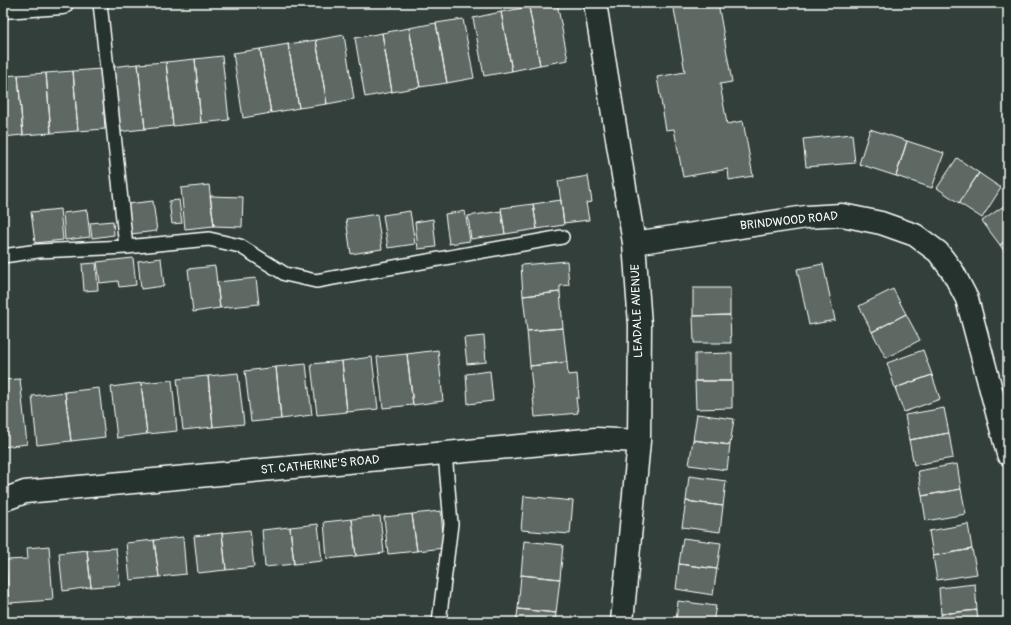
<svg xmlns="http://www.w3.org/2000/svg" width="1011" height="625" font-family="Pangolin,sans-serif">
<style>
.building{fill:#5f6964;stroke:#fff}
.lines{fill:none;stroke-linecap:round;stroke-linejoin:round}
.service-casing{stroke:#fff;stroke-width:16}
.minor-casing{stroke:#fff;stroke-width:25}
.primary-casing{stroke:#fff;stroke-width:25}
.service{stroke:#26332d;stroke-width:13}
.minor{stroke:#26332d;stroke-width:22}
.primary{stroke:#26332d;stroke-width:22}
.labels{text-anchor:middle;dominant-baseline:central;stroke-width:3.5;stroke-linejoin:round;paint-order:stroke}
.street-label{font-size:12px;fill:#fff;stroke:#26332d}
</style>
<rect width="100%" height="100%" fill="#333f3a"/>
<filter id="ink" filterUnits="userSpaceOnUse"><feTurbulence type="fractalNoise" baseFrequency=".025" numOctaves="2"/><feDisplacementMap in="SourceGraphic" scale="8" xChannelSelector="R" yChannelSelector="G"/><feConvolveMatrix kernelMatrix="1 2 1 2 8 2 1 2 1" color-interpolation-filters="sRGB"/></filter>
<g filter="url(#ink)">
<!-- building -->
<path class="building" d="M549,3H557L568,60L540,65L529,7Z
M673,3H718L732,82L720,84L727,124L743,121L753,176L729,180L728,169L683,177L674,129L666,130L657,77L685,72Z
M529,7L540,65L512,71L501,12Z
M501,12L512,71L484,76L473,18Z
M463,19L474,78L447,83L436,23Z
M436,23L447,83L420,87L409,28Z
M409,28L420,87L392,92L382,33Z
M382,33L392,92L365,97L355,38Z
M344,35L354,99L327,104L316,40Z
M316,40L327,104L299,108L288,44Z
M288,44L299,108L271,113L260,49Z
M260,49L271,113L243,118L233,53Z
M222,56L229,120L201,123L195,59Z
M195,59L201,123L173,126L166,62Z
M166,62L173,126L145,129L138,64Z
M138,64L145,129L117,132L110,67Z
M101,69L105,129L78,131L73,71Z
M73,71L78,131L51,133L46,73Z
M46,73L51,133L23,135L18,75Z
M18,75L23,135L3,137V76Z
M870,129L907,141L896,176L859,164Z
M852,134L855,163L806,167L803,139Z
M907,141L944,153L932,188L896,176Z
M957,158L979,173L959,203L937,188Z
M979,173L1001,188L982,218L959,203Z
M588,176L592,202L586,203L589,220L564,223L558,181Z
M209,185L214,226L185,229L181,188Z
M210,196L243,197L242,227L214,226Z
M179,200L182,223L172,224L169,201Z
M561,200L564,225L537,229L533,204Z
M153,201L157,231L131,234L127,204Z
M1008,203V239L1000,245L982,221Z
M533,204L537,229L505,234L501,208Z
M60,209L63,240L35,243L31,212Z
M87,210L90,237L65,240L63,213Z
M410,211L415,244L388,248L383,215Z
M465,211L470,241L449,244L445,214Z
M501,211L505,234L471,239L468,216Z
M377,214L382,249L351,254L346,219Z
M433,219L436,247L418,249L415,222Z
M113,221L114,235L92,238L90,223Z
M1008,239V257L1000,245Z
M133,258L136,285L119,287L118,281L100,283L97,262Z
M161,258L164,286L141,289L138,261Z
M567,261L569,285L560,286V292L523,296L521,265Z
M96,263L98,290L84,291L82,264Z
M823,264L835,320L809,325L797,269Z
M215,266L220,308L193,312L188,269Z
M256,278L259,304L220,308L217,282Z
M693,288H730V315L693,316Z
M893,289L906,314L872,332L859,306Z
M560,292L563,328L527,331L523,296Z
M906,314L920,340L886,358L872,332Z
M730,315L731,343H694L693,316Z
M563,328L567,362L530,366L527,331Z
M484,336L486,362L467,364L464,338Z
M438,350L443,401L413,405L407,354Z
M923,350L932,375L895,388L887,363Z
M732,353V381H695V354Z
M407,354L413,405L383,408L377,357Z
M372,357L378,409L347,412L342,361Z
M342,361L347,412L317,415L311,364Z
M567,362L568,375L577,374L579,398H576L578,413L535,417L530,366Z
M306,364L312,415L281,419L276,367Z
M276,367L281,419L251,422L245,371Z
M490,371L493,401L468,404L466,374Z
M238,373L244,424L213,427L208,376Z
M932,375L940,399L904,412L895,388Z
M208,376L213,427L183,430L177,379Z
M20,379L27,444L3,447V380Z
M172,380L177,431L147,434L141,383Z
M695,381H732V408L696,409Z
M141,383L147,434L117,438L111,387Z
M99,388L105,437L71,441L65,392Z
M65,392L71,441L37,445L32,396Z
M944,408L949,433L909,440L905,415Z
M697,414L734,419L730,445L693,440Z
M949,433L953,458L914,465L909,440Z
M693,440L730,445L727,470L689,465Z
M957,464L961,489L922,496L918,471Z
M689,476L726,481L723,506L686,501Z
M961,489L966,514L926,521L922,496Z
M524,496L573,501L570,534L521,530Z
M686,501L723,506L720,532L682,527Z
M441,511L444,548L417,551L412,514Z
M412,514L417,551L388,554L384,517Z
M380,516L384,553L356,556L352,519Z
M352,519L356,556L327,559L324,522Z
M318,524L322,561L294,564L290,527Z
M968,524L972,549L933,556L929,531Z
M290,527L294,564L265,567L262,530Z
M250,530L254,567L226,570L222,533Z
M222,533L226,570L198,573L194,536Z
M183,537L186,574L159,577L154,540Z
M683,538L721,543L717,569L679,564Z
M154,540L159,577L130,580L126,543Z
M524,541L563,545L560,579L521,575Z
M49,546L53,600L9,603L6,560L28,559L27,548Z
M116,548L120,585L91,587L87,550Z
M972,549L977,574L937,580L933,556Z
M87,550L91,587L63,591L59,553Z
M679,564L717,569L713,595L676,589Z
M521,575L560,579L556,613L518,609Z
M975,584L977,610L941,614L939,588Z
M678,601L716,606L713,622H676Z
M518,609L556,613L555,622H516Z
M977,610L978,622H942L941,614Z"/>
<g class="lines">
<defs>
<path id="service" d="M100,3L126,247
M3,256L38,251L126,247L209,239L240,246L285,274L316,281L562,237
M439,622L451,524L445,453"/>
<path id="minor" d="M595,3L634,243L640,325L639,441L622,622
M634,243L806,217L842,215L881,223L915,235L938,252L953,272L967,299L1008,454
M3,500L25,492L596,439L639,441"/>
<path id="primary" d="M3,7L62,3"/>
</defs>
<!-- service casing -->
<use href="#service" class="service-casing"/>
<!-- minor casing -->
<use href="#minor" class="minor-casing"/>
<!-- primary casing -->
<use href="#primary" class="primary-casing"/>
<!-- service -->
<use href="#service" class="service"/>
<!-- minor -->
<use href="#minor" class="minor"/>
<!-- primary -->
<use href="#primary" class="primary"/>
</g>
</g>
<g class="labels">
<!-- street labels -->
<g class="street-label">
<text transform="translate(789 221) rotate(-6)">BRINDWOOD ROAD</text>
<text transform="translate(637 311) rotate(-92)">LEADALE AVENUE</text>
<text transform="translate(320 465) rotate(-5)">ST. CATHERINE'S ROAD</text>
</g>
</g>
<!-- margin -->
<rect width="1011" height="625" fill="none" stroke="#26332d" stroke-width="16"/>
<rect x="8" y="8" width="995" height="609" fill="none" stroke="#fff" stroke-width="1.5" filter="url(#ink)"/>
</svg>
